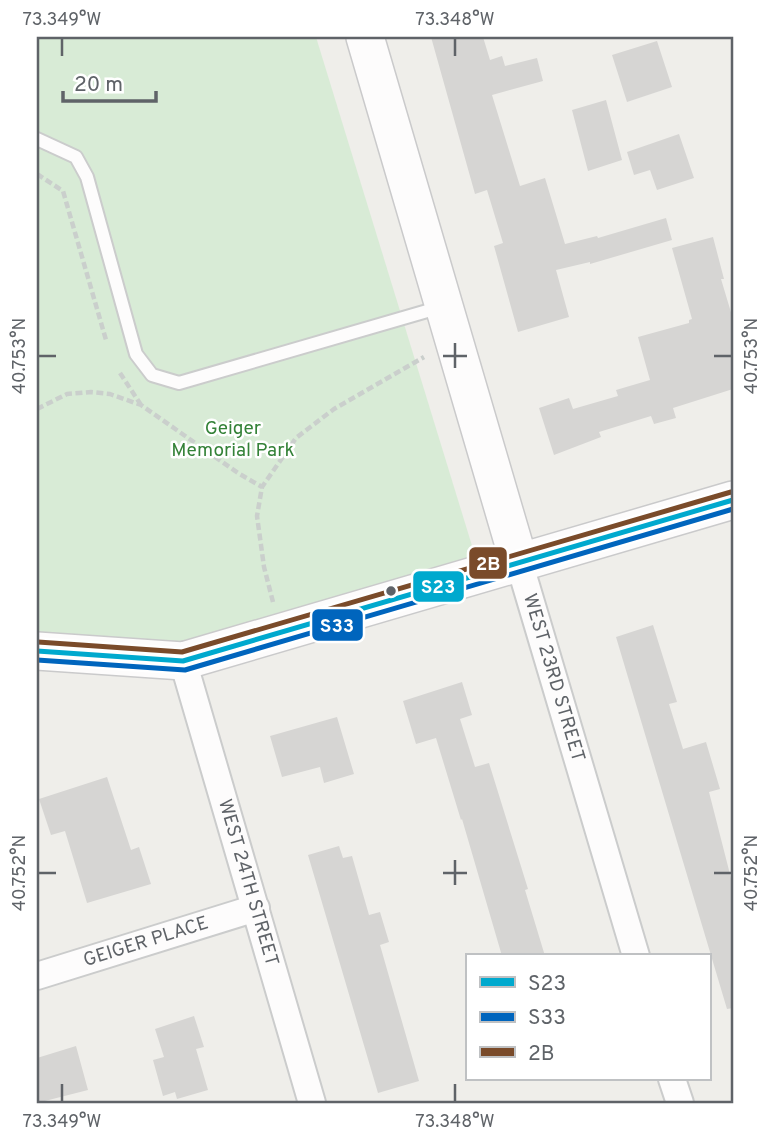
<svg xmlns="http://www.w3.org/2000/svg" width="770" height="1140" font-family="Overpass,sans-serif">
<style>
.green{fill:#d8ebd6}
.building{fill:#d6d5d3}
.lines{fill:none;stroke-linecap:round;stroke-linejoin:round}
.lane-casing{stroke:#cbcccc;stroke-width:16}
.street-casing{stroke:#cbcccc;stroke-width:30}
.secondary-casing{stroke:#cacacb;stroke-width:40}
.path{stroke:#cacfcc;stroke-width:4.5;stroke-dasharray:7 3.5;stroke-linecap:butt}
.lane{stroke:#fdfcfc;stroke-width:12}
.street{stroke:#fdfcfc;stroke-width:26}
.secondary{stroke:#fdfcfc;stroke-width:37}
.bus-1-casing{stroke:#fff;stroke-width:10}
.bus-2-casing{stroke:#fff;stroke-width:10}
.bus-3-casing{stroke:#fff;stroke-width:10}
.bus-1{stroke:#00a9ce;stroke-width:5}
.bus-2{stroke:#0065bd;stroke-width:5}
.bus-3{stroke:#7a4b2a;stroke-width:5}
.ticks{fill:none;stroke:#5f6368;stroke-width:2.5}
.bus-dot{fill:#5f6368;stroke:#fff;stroke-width:2.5}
.labels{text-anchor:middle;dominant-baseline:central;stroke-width:5;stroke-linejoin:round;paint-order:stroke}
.park-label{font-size:19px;fill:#348238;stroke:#fff}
.street-label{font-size:19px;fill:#5f6368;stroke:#fff}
.line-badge{stroke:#fff;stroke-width:2.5}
.badge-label{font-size:19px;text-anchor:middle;font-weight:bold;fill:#fff}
.neatline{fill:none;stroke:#5f6368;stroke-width:2.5}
.ticks-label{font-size:18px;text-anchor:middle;fill:#5f6368}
</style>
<rect width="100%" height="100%" fill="#efeeea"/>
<!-- green -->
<path class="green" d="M37,37H316L481,575L183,661L37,645Z"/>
<!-- building -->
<path class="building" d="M431,37H483L490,60L502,56L505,66L537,58L543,81L492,95L520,186L545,178L565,244L597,236L598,238L666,218L672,240L590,264V262L556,270L569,317L518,332L494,246L503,243L487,190L475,194Z
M657,41L672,87L627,102L612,55Z
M606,100L622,160L588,171L572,110Z
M679,134L694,178L657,190L650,170L634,175L627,152Z
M713,237L724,279H721L733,319V389L673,408L676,418L654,424L651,416L599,432L601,437L554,455L539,408L569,398L573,409L618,396L616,390L650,380L638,337L689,323V320L692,319L672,248Z
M653,625L677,702L669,704L683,749L706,742L720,789L709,792L733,886V1008L727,1009L616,637Z
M462,682L472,715L460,719L475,767L489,763L528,889L525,890L545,956H502L462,819L461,820L436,738L416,744L403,701Z
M337,717L354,774L324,783L320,767L282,777L270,736Z
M107,777L131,850L139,847L151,884L87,903L65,831L51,835L39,799Z
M339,846L343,858L352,856L369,915L380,912L389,942L380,945L419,1081L378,1093L308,855Z
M194,1016L204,1047L196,1049L208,1090L177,1099L175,1092L163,1096L153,1060L164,1057L155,1029Z
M76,1046L88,1090L37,1103V1058Z"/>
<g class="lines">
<defs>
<path id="lane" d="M37,139L76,157L87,177L136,354L152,375L179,383L441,307"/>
<g id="street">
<path id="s1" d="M519,562L636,956"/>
<path id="s2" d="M183,661L312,1103"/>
<path id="s3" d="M37,976L256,908"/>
<path d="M672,1079L680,1103"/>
</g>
<path id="secondary" d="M365,37L519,562
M37,651L183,661L733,500"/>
</defs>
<!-- lane casing -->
<use href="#lane" class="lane-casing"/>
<!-- street casing -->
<use href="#street" class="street-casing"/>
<!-- secondary casing -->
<use href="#secondary" class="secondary-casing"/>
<!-- path -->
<path class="path" d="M37,174L63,191L106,340
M120,373L141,405
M37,409L67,394L91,392L110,394L141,405L238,473L262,487
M273,602L264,567L257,516L262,487L296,438L334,409L424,357"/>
<!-- lane -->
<use href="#lane" class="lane"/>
<!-- street -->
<use href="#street" class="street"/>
<!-- secondary -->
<use href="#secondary" class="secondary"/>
<defs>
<path id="bus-1" d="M37,651L183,661L733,500"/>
<path id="bus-2" d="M37,660L185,670L733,509"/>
<path id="bus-3" d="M38,642L182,652L731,492"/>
</defs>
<!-- bus-1 casing -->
<use href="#bus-1" class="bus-1-casing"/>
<!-- bus-2 casing -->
<use href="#bus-2" class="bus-2-casing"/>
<!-- bus-3 casing -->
<use href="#bus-3" class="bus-3-casing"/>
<!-- bus-1 -->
<use href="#bus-1" class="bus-1"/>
<!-- bus-2 -->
<use href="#bus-2" class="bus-2"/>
<!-- bus-3 -->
<use href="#bus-3" class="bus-3"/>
</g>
<!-- ticks -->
<path class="ticks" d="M62,38V56M455,38V56M455,343V368M38,356H56M443,356H467M714,356H732M455,860V885M38,873H56M443,873H467M714,873H732M62,1084V1102M455,1084V1102"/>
<!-- markers -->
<circle class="bus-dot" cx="391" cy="591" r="6"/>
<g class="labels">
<!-- park labels -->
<g class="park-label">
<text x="233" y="429">Geiger<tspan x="233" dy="22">Memorial Park</tspan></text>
</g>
<!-- street labels -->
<g class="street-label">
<text stroke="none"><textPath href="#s1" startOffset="121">WEST 23RD STREET</textPath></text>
<text stroke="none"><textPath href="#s2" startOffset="231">WEST 24TH STREET</textPath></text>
<text stroke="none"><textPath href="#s3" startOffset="114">GEIGER PLACE</textPath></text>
</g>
</g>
<g class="line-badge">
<rect x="468" y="546" width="40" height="34" rx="7" fill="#7a4b2a"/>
<rect x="412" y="570" width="53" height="33" rx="7" fill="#00a9ce"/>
<rect x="311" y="608" width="53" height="34" rx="7" fill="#0065bd"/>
</g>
<g class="badge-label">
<text x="488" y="570">2B</text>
<text x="438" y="593">S23</text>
<text x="337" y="632">S33</text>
</g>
<!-- border -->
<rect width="770" height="1140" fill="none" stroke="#ffffff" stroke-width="77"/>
<!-- legend -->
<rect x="466" y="954" width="245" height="126" fill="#ffffff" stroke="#bfc1c3" stroke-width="2"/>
<rect x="480" y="977" width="35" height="10" fill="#00a9ce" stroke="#bfc1c3" stroke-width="2"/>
<text x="528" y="990" font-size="21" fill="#5f6368">S23</text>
<rect x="480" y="1012" width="35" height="10" fill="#0065bd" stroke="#bfc1c3" stroke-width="2"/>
<text x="528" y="1024" font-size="21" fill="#5f6368">S33</text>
<rect x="480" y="1047" width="35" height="10" fill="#7a4b2a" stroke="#bfc1c3" stroke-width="2"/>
<text x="528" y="1060" font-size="21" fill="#5f6368">2B</text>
<!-- scale -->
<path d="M63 91v10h93v-10" fill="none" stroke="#5f6368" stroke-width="3.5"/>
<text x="74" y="91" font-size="21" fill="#5f6368" stroke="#ffffff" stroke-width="5" paint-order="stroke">20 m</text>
<rect x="38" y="38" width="694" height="1064" class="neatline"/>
<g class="ticks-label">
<text x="62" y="25">73.349°W</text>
<text x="455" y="25">73.348°W</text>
<text transform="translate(19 356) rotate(-90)" y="6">40.753°N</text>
<text transform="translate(751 356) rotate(-90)" y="6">40.753°N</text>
<text transform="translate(19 873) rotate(-90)" y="6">40.752°N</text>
<text transform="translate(751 873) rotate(-90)" y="6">40.752°N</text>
<text x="62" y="1127">73.349°W</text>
<text x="455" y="1127">73.348°W</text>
</g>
</svg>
